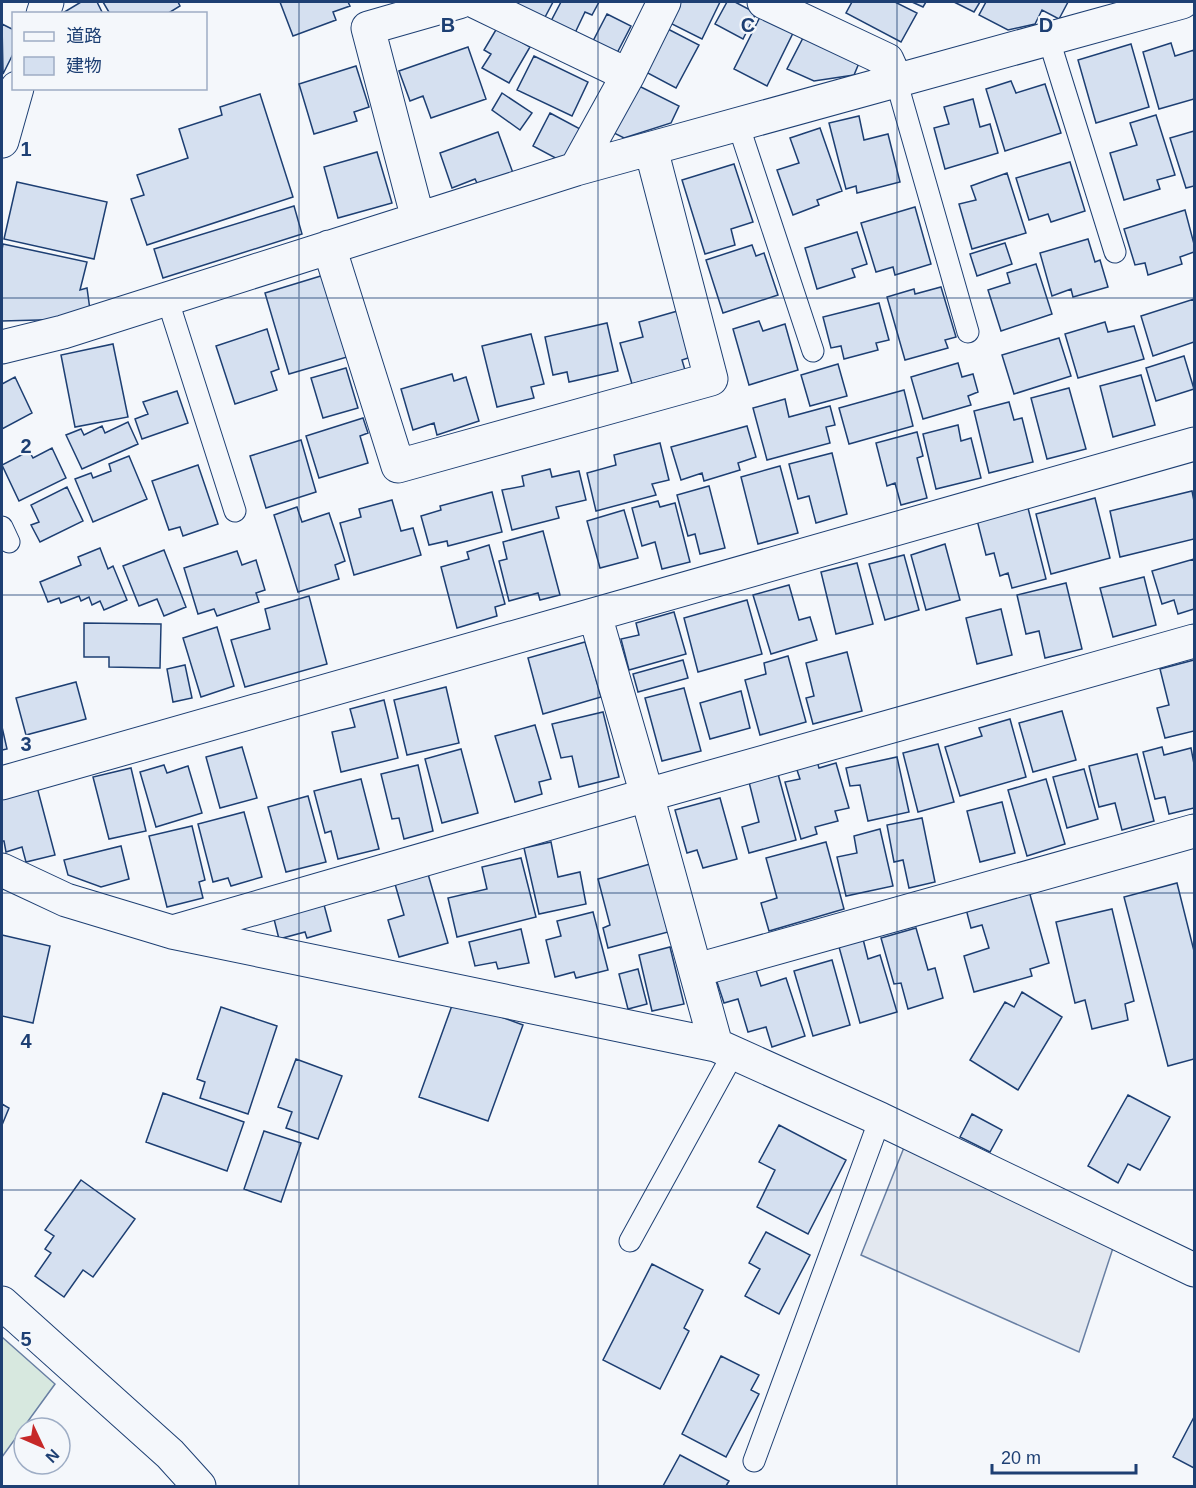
<svg xmlns="http://www.w3.org/2000/svg" width="1196" height="1488" font-family="Helvetica,'Noto Sans JP',sans-serif">
<style>
.green{fill:#d7e8df;stroke:#687fa3;stroke-width:1.5}
.parking{fill:#e3e8f0;stroke:#687fa3;stroke-width:1.5}
.building{fill:#d5e0f0;stroke:#1d3f73;stroke-width:1.5}
.lines{fill:none;stroke-linecap:round;stroke-linejoin:round}
.service-casing{stroke:#1d3f73;stroke-width:23}
.minor-casing{stroke:#1d3f73;stroke-width:35}
.service{stroke:#f4f7fb;stroke-width:21}
.minor{stroke:#f4f7fb;stroke-width:33}
.grid{fill:none;stroke:#1d3f73;stroke-width:1.5;stroke-opacity:0.55}
.grid-label{font-size:20px;text-anchor:middle;font-weight:bold;fill:#1d3f73;stroke:#f4f7fb;stroke-width:4.5;stroke-linejoin:round;paint-order:stroke}
</style>
<rect width="100%" height="100%" fill="#f4f7fb"/>
<!-- green -->
<path class="green" d="M2,1337L55,1384L2,1457Z"/>
<!-- parking -->
<path class="parking" d="M905,1145L1113,1248L1079,1352L861,1255Z"/>
<!-- building -->
<path class="building" d="M81,2H97L103,14H61Z
M103,2H178L180,6L167,14H110Z
M280,2H348L350,6L333,12L336,20L293,36Z
M519,2H553L544,19L517,6Z
M561,2H599L592,15L585,12L574,35L550,23Z
M680,2H720L702,39L670,23Z
M727,2H735L756,13L743,39L715,24Z
M852,2H895L917,13L901,42L846,13Z
M912,2H926L923,7Z
M954,2H980L974,12Z
M986,2H1068L1059,19L1042,10L1035,24L1008,30L979,15Z
M762,13L795,29L767,86L734,69Z
M607,14L631,26L616,55L592,43Z
M2,24L14,30V52L3,74Z
M664,27L699,45L676,88L642,70Z
M497,28L530,47L509,83L482,68L491,54L484,50Z
M804,36L859,63L854,75L814,81L787,69Z
M1171,43L1175,56L1194,50V99L1159,109L1143,52Z
M1131,44L1149,107L1096,123L1078,60Z
M468,47L486,99L431,118L423,96L410,101L399,71Z
M534,56L588,82L572,116L517,90Z
M356,66L369,107L354,112L357,121L314,134L299,84Z
M1011,81L1016,93L1045,84L1061,133L1005,151L986,89Z
M635,84L679,106L671,123L624,138L612,132Z
M502,93L532,113L520,130L492,110Z
M260,94L293,197L147,245L131,199L144,195L137,175L188,158L179,129L222,115L220,107Z
M973,99L980,127L990,124L998,153L945,169L934,128L949,124L944,107Z
M550,113L582,130L563,162L533,146Z
M1156,115L1175,175L1157,180L1160,189L1124,200L1110,153L1137,145L1130,123Z
M859,116L864,140L888,134L900,182L857,193L856,186L846,189L829,123Z
M820,128L842,191L817,200L819,205L793,215L777,170L799,163L790,138Z
M1194,131V186L1186,188L1170,138Z
M498,132L513,173L478,185L475,179L452,188L440,153Z
M377,152L392,203L338,218L324,167Z
M1070,162L1085,211L1051,222L1048,214L1029,220L1016,178Z
M734,164L753,222L731,229L735,245L705,254L682,180Z
M1007,173L1026,233L972,249L959,204L976,200L971,186Z
M17,182L107,202L94,259L4,239Z
M294,206L302,234L163,278L154,249Z
M915,207L931,264L895,275L893,267L876,272L861,223Z
M1185,210L1194,244V252L1180,257L1182,264L1148,275L1145,263L1135,265L1124,229Z
M857,232L867,264L852,269L855,277L817,289L805,248Z
M1088,239L1095,262L1100,260L1108,287L1073,297L1071,289L1052,296L1040,253Z
M1005,243L1012,264L977,276L970,254Z
M3,244L87,262L80,290L87,288L90,310L76,319L2,321V250Z
M752,245L756,256L764,253L778,295L723,313L706,260Z
M1036,264L1052,314L1001,331L988,290L1010,283L1007,273Z
M324,275L347,357L289,374L265,293Z
M941,287L956,337L945,340L948,348L905,360L887,297L914,289L915,294Z
M1194,299V342L1153,356L1141,316Z
M879,303L889,340L876,343L878,350L844,359L841,346L831,348L823,317Z
M681,310L694,356L682,360L685,370L632,384L620,343L643,337L639,322Z
M759,321L763,331L785,324L798,370L749,385L733,329Z
M1105,322L1108,332L1134,326L1144,359L1078,378L1065,334Z
M607,323L618,371L569,382L567,372L553,375L545,337Z
M267,329L279,369L271,372L277,390L235,404L216,346Z
M531,334L544,384L531,387L534,398L497,407L482,346Z
M1059,338L1071,376L1014,394L1002,355Z
M113,344L128,417L75,427L61,355Z
M1184,356L1194,389L1156,401L1146,368Z
M958,363L962,377L973,374L978,392L968,396L971,405L923,419L911,377Z
M838,364L847,396L810,406L801,375Z
M346,368L358,408L323,418L311,378Z
M452,374L454,381L466,377L479,421L437,435L434,423L413,430L401,389Z
M1141,375L1155,425L1113,437L1100,386Z
M15,377L32,413L2,429V384Z
M1069,388L1086,449L1047,459L1031,398Z
M904,390L913,426L849,444L839,408Z
M177,391L188,423L142,439L135,419L148,414L143,402Z
M785,399L789,417L830,406L835,425L826,427L830,443L767,460L753,408Z
M1009,402L1014,420L1022,418L1033,462L989,473L974,411Z
M363,418L368,433L360,436L368,463L319,478L306,436Z
M128,422L138,444L82,469L66,435L81,429L84,435L102,426L105,433Z
M958,425L961,441L971,438L981,478L936,489L923,434Z
M747,426L756,457L738,463L740,470L704,481L702,473L681,480L671,447Z
M917,432L923,456L917,458L927,498L901,505L895,483L887,486L876,443Z
M301,440L316,492L266,508L250,456Z
M660,443L669,480L652,484L656,495L596,511L587,473L616,465L614,455Z
M52,448L66,478L19,501L2,465L29,451L33,458Z
M832,453L847,514L816,523L809,496L798,499L789,464Z
M129,456L147,499L93,522L75,479L91,473L93,478L111,471L109,464Z
M198,465L218,524L183,536L180,527L169,530L152,481Z
M780,466L798,533L758,544L741,477Z
M550,469L552,477L579,471L586,500L556,507L559,518L512,530L502,490L524,486L522,476Z
M709,486L725,548L700,554L695,534L688,536L677,495Z
M67,487L83,521L40,542L31,525L39,522L31,505Z
M1192,491L1194,501V539L1120,557L1110,511Z
M492,492L502,532L448,546L447,541L429,545L421,516L441,510L440,506Z
M1095,498L1110,558L1051,574L1036,514Z
M392,500L401,531L413,528L421,555L354,575L340,523L361,517L359,509Z
M658,501L660,507L675,503L690,562L662,569L655,542L642,546L632,508Z
M297,507L302,522L329,513L345,561L335,565L339,579L298,592L274,515Z
M1028,508L1046,579L1012,588L1008,573L1000,576L994,553L986,555L977,520Z
M624,510L638,558L600,568L587,521Z
M543,531L560,595L540,600L538,593L509,601L499,561L507,559L503,542Z
M945,544L960,600L926,610L911,555Z
M489,545L505,604L495,607L497,616L457,628L441,567L469,559L467,552Z
M100,548L108,569L113,566L127,600L104,610L100,601L92,605L89,597L81,601L79,596L61,603L59,598L48,602L40,582L81,565L78,557Z
M164,550L186,607L164,616L157,599L139,606L123,566Z
M237,551L242,565L256,560L265,590L256,593L259,602L217,616L214,609L198,614L184,568Z
M904,555L919,610L885,620L869,564Z
M1194,559V609L1178,614L1174,600L1162,604L1152,571Z
M857,563L873,624L836,634L821,572Z
M1144,577L1156,625L1113,637L1100,588Z
M1066,583L1082,649L1045,658L1039,631L1026,634L1017,595Z
M789,585L799,620L810,617L817,640L771,654L753,595Z
M309,596L327,664L245,687L231,640L270,629L265,609Z
M747,600L762,654L698,672L684,618Z
M1001,609L1012,655L977,664L966,618Z
M674,612L686,654L629,670L621,639L639,635L636,623Z
M84,623L161,624L160,668L109,667V657H84Z
M217,627L234,686L201,697L183,638Z
M585,642L601,697L543,714L528,658Z
M847,652L862,711L813,724L806,698L814,696L806,663Z
M788,656L806,722L760,735L745,680L766,674L764,663Z
M683,660L688,678L638,692L633,674Z
M1194,660V731L1165,738L1157,708L1169,705L1160,669Z
M185,665L192,698L173,702L167,669Z
M76,682L86,719L26,735L16,698Z
M446,687L459,743L407,755L394,700Z
M684,688L701,751L662,761L645,698Z
M741,691L750,728L710,739L700,703Z
M384,700L398,758L341,772L332,732L355,727L350,709Z
M1062,711L1076,760L1033,772L1019,723Z
M603,712L619,777L579,787L572,756L561,758L552,724Z
M1010,719L1026,777L960,796L945,747L982,736L979,728Z
M535,725L551,779L539,782L542,794L515,802L495,736Z
M2,727L7,749L2,750Z
M938,744L954,802L918,812L903,753Z
M242,747L257,798L220,808L206,757Z
M1162,747L1164,755L1191,748L1194,764V808L1169,814L1165,797L1155,799L1143,752Z
M461,749L478,813L442,823L425,759Z
M1137,754L1154,821L1122,830L1115,803L1099,807L1089,766Z
M897,757L909,812L868,821L860,785L850,786L846,768Z
M817,761L819,768L836,763L849,808L835,811L838,821L815,827L817,834L801,839L785,782L800,779L796,767Z
M164,765L167,773L188,766L202,813L156,827L140,772Z
M418,765L433,831L404,839L399,818L392,819L381,774Z
M131,768L146,831L109,839L93,777Z
M1084,769L1098,819L1067,828L1053,777Z
M778,774L796,840L749,853L742,827L759,822L749,782Z
M361,779L379,849L338,859L331,831L325,833L314,791Z
M1046,779L1065,844L1027,856L1008,790Z
M37,787L55,855L26,862L22,847L6,852L4,841H2V796Z
M308,796L326,862L286,872L268,807Z
M720,798L737,859L703,868L697,850L687,853L675,810Z
M1002,802L1015,853L980,862L967,811Z
M244,812L262,877L231,886L228,878L213,882L198,824Z
M922,818L935,882L909,888L903,860L894,862L887,825Z
M192,826L205,880L199,882L203,898L167,907L149,836Z
M880,829L893,886L846,896L837,857L857,853L854,836Z
M551,842L558,877L580,872L586,904L539,914L524,848Z
M826,842L844,909L769,931L761,903L777,898L766,858Z
M121,846L129,879L101,887L68,875L64,860Z
M521,858L536,917L457,937L448,898L487,889L482,867Z
M650,864L668,932L608,948L603,928L610,925L598,879Z
M428,874L448,943L399,957L388,920L404,915L395,884Z
M1177,883L1194,951V1059L1168,1066L1124,897Z
M1029,891L1049,963L1030,969L1032,976L974,992L964,956L989,948L982,925L971,928L966,909Z
M323,901L331,931L307,938L305,932L279,939L273,915Z
M1112,909L1134,1001L1125,1004L1128,1020L1092,1029L1085,1000L1075,1003L1056,922Z
M593,912L608,970L576,978L574,972L555,977L546,940L561,936L557,921Z
M916,928L928,970L935,968L943,998L908,1009L901,983L894,984L881,938Z
M521,929L529,963L498,969L496,962L475,966L469,942Z
M2,935L50,946L33,1023L2,1016Z
M863,939L868,959L880,955L897,1012L860,1023L839,947Z
M670,947L684,1004L652,1011L639,955Z
M832,960L850,1025L813,1036L794,971Z
M755,967L761,986L786,978L805,1036L772,1047L766,1027L748,1032L738,999L724,1003L716,979Z
M638,969L647,1004L628,1009L619,974Z
M1022,992L1062,1017L1018,1090L970,1060L1005,1002L1014,1007Z
M454,1000L523,1025L488,1121L419,1097Z
M221,1007L277,1026L248,1114L200,1098L205,1082L197,1079Z
M296,1059L342,1076L318,1139L286,1128L292,1112L278,1107Z
M163,1093L244,1122L227,1171L146,1142Z
M1128,1095L1170,1117L1140,1170L1128,1164L1118,1183L1088,1166Z
M2,1104L9,1108L2,1125Z
M972,1114L1002,1130L990,1152L960,1137Z
M779,1125L846,1160L808,1234L757,1207L775,1170L759,1162Z
M264,1131L301,1143L281,1202L244,1189Z
M81,1180L135,1219L93,1277L83,1270L64,1297L35,1276L51,1253L45,1249L54,1236L45,1230Z
M766,1232L810,1255L779,1314L745,1296L760,1269L749,1263Z
M652,1264L703,1290L684,1328L689,1331L660,1389L603,1360Z
M721,1356L759,1375L751,1390L759,1394L726,1457L682,1434Z
M1194,1417V1468L1173,1457Z
M680,1455L729,1481L726,1486H663Z"/>
<g class="lines">
<defs>
<path id="service" d="M1049,40L1115,252
M896,80L968,332
M738,124L813,351
M167,298L235,511
M2,527L9,542
M630,1241L733,1054
M754,1461L880,1119"/>
<path id="minor" d="M476,2L628,75
M764,2L887,60L896,80
M43,14L47,2
M2,141L17,88
M576,169L628,75L664,2
M418,219L368,28L459,2
M329,247L398,466L711,379L651,149
M2,347L63,332L576,169L1182,2
M595,615L647,795L716,1045
M2,783L1194,444
M2,870L66,900L172,932L716,1045L880,1119L1194,1270
M176,931L647,795L1194,641
M697,970L1194,831
M2,1303L170,1454L199,1486"/>
</defs>
<!-- service casing -->
<use href="#service" class="service-casing"/>
<!-- minor casing -->
<use href="#minor" class="minor-casing"/>
<!-- service -->
<use href="#service" class="service"/>
<!-- minor -->
<use href="#minor" class="minor"/>
</g>
<!-- grid -->
<path class="grid" d="M299,2V1486M598,2V1486M897,2V1486M2,298H1194M2,595H1194M2,893H1194M2,1190H1194"/>
<g class="grid-label">
<text x="448" y="32">B</text>
<text x="748" y="32">C</text>
<text x="1046" y="32">D</text>
<text x="26" y="156">1</text>
<text x="26" y="453">2</text>
<text x="26" y="751">3</text>
<text x="26" y="1048">4</text>
<text x="26" y="1346">5</text>
</g>
<!-- border -->
<rect width="1196" height="1488" fill="none" stroke="#1d3f73" stroke-width="6"/>
<!-- legend -->
<rect x="12" y="12" width="195" height="78" fill="#f4f7fb" stroke="#9eadc5" stroke-width="1.5"/>
<rect x="24" y="32" width="30" height="9" fill="#f4f7fb" stroke="#9eadc5" stroke-width="1.5"/>
<text x="66" y="42" font-size="18" fill="#1d3f73">道路</text>
<rect x="24" y="57" width="30" height="18" fill="#d5e0f0" stroke="#9eadc5" stroke-width="1.5"/>
<text x="66" y="72" font-size="18" fill="#1d3f73">建物</text>
<!-- north arrow -->
<g transform="translate(42 1446) rotate(134)"><circle r="28" fill="#f4f7fb" stroke="#9eadc5" stroke-width="1.5"/>
<path d="M0-4.5L10 22L0 15L-10 22Z" fill="#c62828"/>
<text y="-9" font-size="16" font-weight="bold" text-anchor="middle" fill="#1d3f73">N</text>
</g>
<!-- scale -->
<path d="M992 1464v9h144v-9" fill="none" stroke="#1d3f73" stroke-width="3"/>
<text x="1001" y="1464" font-size="18" fill="#1d3f73" stroke="#f4f7fb" stroke-width="4.5" paint-order="stroke">20 m</text>
</svg>
